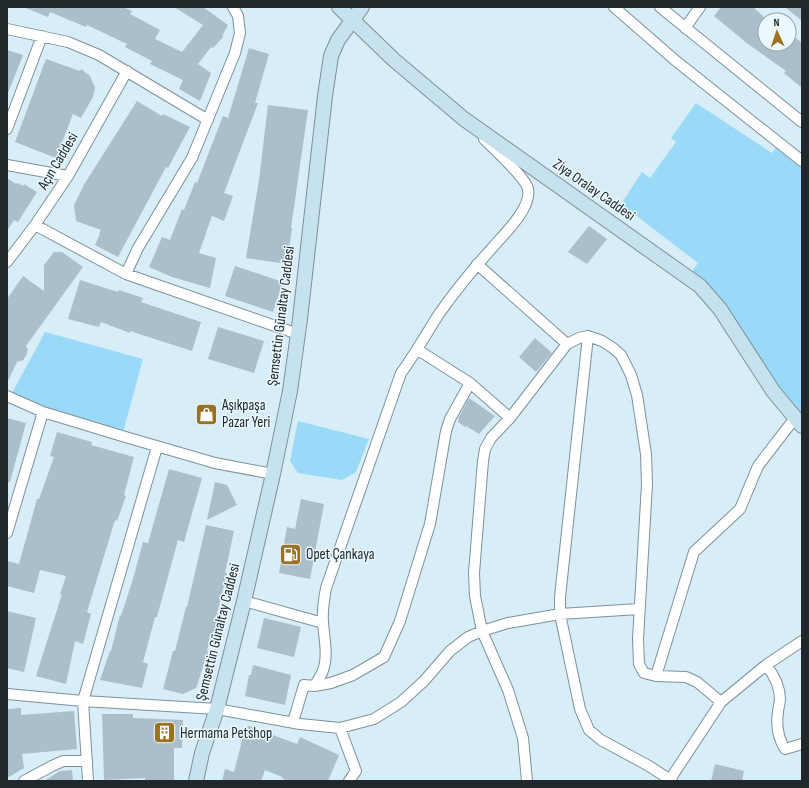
<svg xmlns="http://www.w3.org/2000/svg" width="809" height="788" font-family="'Sofia Sans Condensed',sans-serif">
<style>
.green{fill:#9adaf8}
.building{fill:#aabfc9}
.lines{fill:none;stroke-linecap:round;stroke-linejoin:round}
.street-casing{stroke:#7d919a;stroke-width:12}
.secondary-casing{stroke:#7d919a;stroke-width:16}
.street{stroke:#fff;stroke-width:10}
.secondary{stroke:#c6e2ee;stroke-width:14}
.labels{text-anchor:middle;dominant-baseline:central;stroke-width:3;stroke-linejoin:round;paint-order:stroke}
.street-label{font-size:15px;fill:#20282c;stroke:#ebf8ff}
.poi-label{font-size:15px;fill:#20282c;stroke:#ebf8ff;text-anchor:start}
</style>
<rect width="100%" height="100%" fill="#d7edf7"/>
<!-- green -->
<path class="green" d="M696,103L772,153L780,143L802,161V426L688,277L698,263L621,204L642,172L650,178L676,142L671,138Z
M45,332L143,359L122,436L10,397Z
M298,421L369,439L356,472L342,480L298,473L290,461Z"/>
<!-- building -->
<path class="building" d="M23,7H123L132,11L130,14L160,30L155,39L182,52L203,25L174,7H203L228,25L222,36H224L213,48L211,47L198,64L211,73L200,101L179,89L183,80L150,64L152,61L125,47L127,44L87,25L86,27L50,12L48,17Z
M721,7H753L765,18V44H789V33L802,43V88L784,73L786,71L748,44L714,16Z
M785,7H802V21Z
M249,48L269,54L255,103H258L224,193L233,196L224,221L212,216L199,253L216,258L210,288L172,277L149,267L162,237L170,240L182,209L184,210L195,182L197,183L223,116L228,118Z
M7,50L23,55L8,93H7Z
M46,59L80,71L81,69L90,76L95,88L93,97L81,118L73,114L56,158L15,142Z
M137,101L162,116L163,114L190,127L168,168L166,167L118,257L95,245L100,234L99,233L101,230L76,221L74,205L85,183Z
M268,105L308,110L291,228H292L287,264L246,258L259,180Z
M7,178L16,184L18,183L23,186L24,184L37,192L18,222L14,220L7,231Z
M589,226L607,239L587,264L568,252Z
M54,252H62L83,267L26,346L28,350L26,356L24,358V360L17,362L7,383V299L23,276L44,291V265Z
M235,266L283,282L273,312L225,296Z
M80,280L118,292L119,290L143,298L141,302L201,322L192,351L130,331V333L101,322L99,327L68,319Z
M218,327L264,341L254,373L208,359Z
M535,338L552,353L536,372L519,357Z
M469,398L495,416L479,434L466,426L465,427L458,422L459,417Z
M7,418L26,423L10,482H7Z
M57,432L92,442L91,445L134,457L124,495L126,496L117,521L115,520L87,612L91,614L83,644L75,641L66,684L36,676L62,594H60L66,576L40,570L34,593L7,586V561L19,564L37,499H39L54,457L50,456Z
M169,469L202,478L184,542L178,540L157,617H155L143,662L148,664L142,688L100,680L110,651H111L120,615L121,616L133,579L143,542L148,543Z
M215,482L227,485L237,505L207,520Z
M301,499L324,504L310,579L279,573L287,527L295,529Z
M206,525L234,531L225,573H227L217,614L219,615L213,637H210L207,651L208,652L196,688L183,694L163,689L173,651H175L186,607H187Z
M7,611L36,618L24,672L7,668Z
M264,618L301,627L294,657L257,648Z
M253,665L291,675L285,705L245,696L249,675H251Z
M21,708V715L74,711L77,749L22,754L24,768L7,778V709Z
M102,714H133V718L183,720L182,748H174V781H145V778L104,780Z
M249,726L297,744L300,737L339,755L328,781H287L282,778V777L265,770L261,781H222L225,769L234,772L245,729Z
M715,764L744,771L742,781H711Z
M72,770L73,781H44L60,771Z"/>
<g class="lines">
<defs>
<path id="street" d="M614,7L676,61L802,161
M660,7L802,122
M685,28L700,7
M7,29L68,42L99,55L208,120
M7,129L42,36
M7,165L68,176
M35,225L126,274L298,334
M7,262L35,225L68,176L127,71
M477,264L567,344
M126,274L138,248L192,158L235,53L240,33L238,16L233,7
M588,336L560,597V614L580,709L589,730L601,740L649,766L672,781
M418,350L470,383L510,418
M7,396L43,412L122,436L215,463L273,474
M7,533L43,412
M244,601L323,623
M766,665C774,675 780,686 780,699C780,704 778,708 778,712C776,725 778,738 785,749L802,744
M656,676L694,552L740,509L758,466L795,418
M314,686C317,682 320,677 322,673C329,657 324,639 323,622C322,611 324,599 326,588L401,373C415,354 426,334 439,314C455,291 474,268 493,247C504,234 532,208 528,189C526,178 493,148 484,139
M7,694L83,701L217,709L300,724L340,728L374,719L401,702L424,681L450,651L468,637L482,631L508,623L560,614L639,609
M293,722L304,685L314,686L331,683L353,675L384,657L400,621L430,524L446,431L450,419L470,383
M340,728L356,771L349,781
M24,781L52,766L63,761H87
M88,781L83,701L157,447
M527,781L523,738L508,690L482,631L475,596L474,573L483,461L485,449L491,438L510,418L567,344L579,338L588,336L602,341L613,348L621,355L631,375L637,395L646,454L647,484L638,639L639,664L644,673L656,676L686,677L697,682L721,702
M669,781L721,702L766,665L802,641"/>
<path id="secondary" d="M339,7L394,60L464,119L700,286L720,309L773,391L802,426
M196,781L202,753L217,709L244,601L273,474L290,391L300,319L325,96L331,56L338,40L362,7"/>
</defs>
<!-- street casing -->
<use href="#street" class="street-casing"/>
<!-- secondary casing -->
<use href="#secondary" class="secondary-casing"/>
<!-- street -->
<use href="#street" class="street"/>
<!-- secondary -->
<use href="#secondary" class="secondary"/>
</g>
<!-- icons -->
<defs>
<symbol id="shop-square" viewBox="-11 -11 22 22"><rect x="-9" y="-9" width="18" height="18" rx="4" fill="#9b701e" stroke="#ebf8ff"/><path d="M-5-2.5h2.3a2.7 3.5 0 0 1 5.4 0H5L5.5 6h-11ZM-1.5-2.5h3a1.5 2.3 0 0 0-3 0Z" fill="#fff"/></symbol>
<symbol id="fuel-square" viewBox="-11 -11 22 22"><rect x="-9" y="-9" width="18" height="18" rx="4" fill="#9b701e" stroke="#ebf8ff"/><path d="M-5.5-6h7V0h2V4h1.3V-2.5L3-4.5l.8-.8L6-3V5H2.5V1h-1V6h-7ZM-4.2-4.7v3.2H.2V-4.7Z" fill="#fff"/></symbol>
<symbol id="building-square" viewBox="-11 -11 22 22"><rect x="-9" y="-9" width="18" height="18" rx="4" fill="#9b701e" stroke="#ebf8ff"/><path d="M-4-6H4V6H1V3H-1V6H-4ZM-2.5-4.3h1.7v1.8h-1.7ZM.8-4.3h1.7v1.8H.8ZM-2.5-1h1.7V.8h-1.7ZM.8-1h1.7V.8H.8Z" fill="#fff"/></symbol>
</defs>
<g fill-rule="evenodd">
<use href="#shop-square" x="194" y="402" width="25" height="25"/>
<use href="#fuel-square" x="278" y="542" width="25" height="25"/>
<use href="#building-square" x="152" y="720" width="25" height="25"/>
</g>
<g class="labels">
<!-- street labels -->
<g class="street-label">
<text transform="translate(58 161) rotate(-59)">Açın Caddesi</text>
<text transform="translate(594 190) rotate(35)">Ziya Oralay Caddesi</text>
<text transform="translate(281 316) rotate(-83)">Şemsettin Günaltay Caddesi</text>
<text transform="translate(218 632) rotate(-76)">Şemsettin Günaltay Caddesi</text>
</g>
<!-- poi labels -->
<g class="poi-label">
<text x="222" y="405">Aşıkpaşa<tspan x="222" dy="17">Pazar Yeri</tspan></text>
<text x="306" y="554">Opet Çankaya</text>
<text x="180" y="733">Hermama Petshop</text>
</g>
</g>
<!-- border -->
<rect width="809" height="788" fill="none" stroke="#20282c" stroke-width="16"/>
<!-- north arrow -->
<g transform="translate(777 32) rotate(357)"><circle r="19" fill="#ebf8ff" stroke="#9aa5ab"/>
<path d="M0-3L7 15L0 10L-7 15Z" fill="#9b701e"/>
<text y="-6" font-size="11" font-weight="bold" text-anchor="middle" fill="#20282c">N</text>
</g>
</svg>
